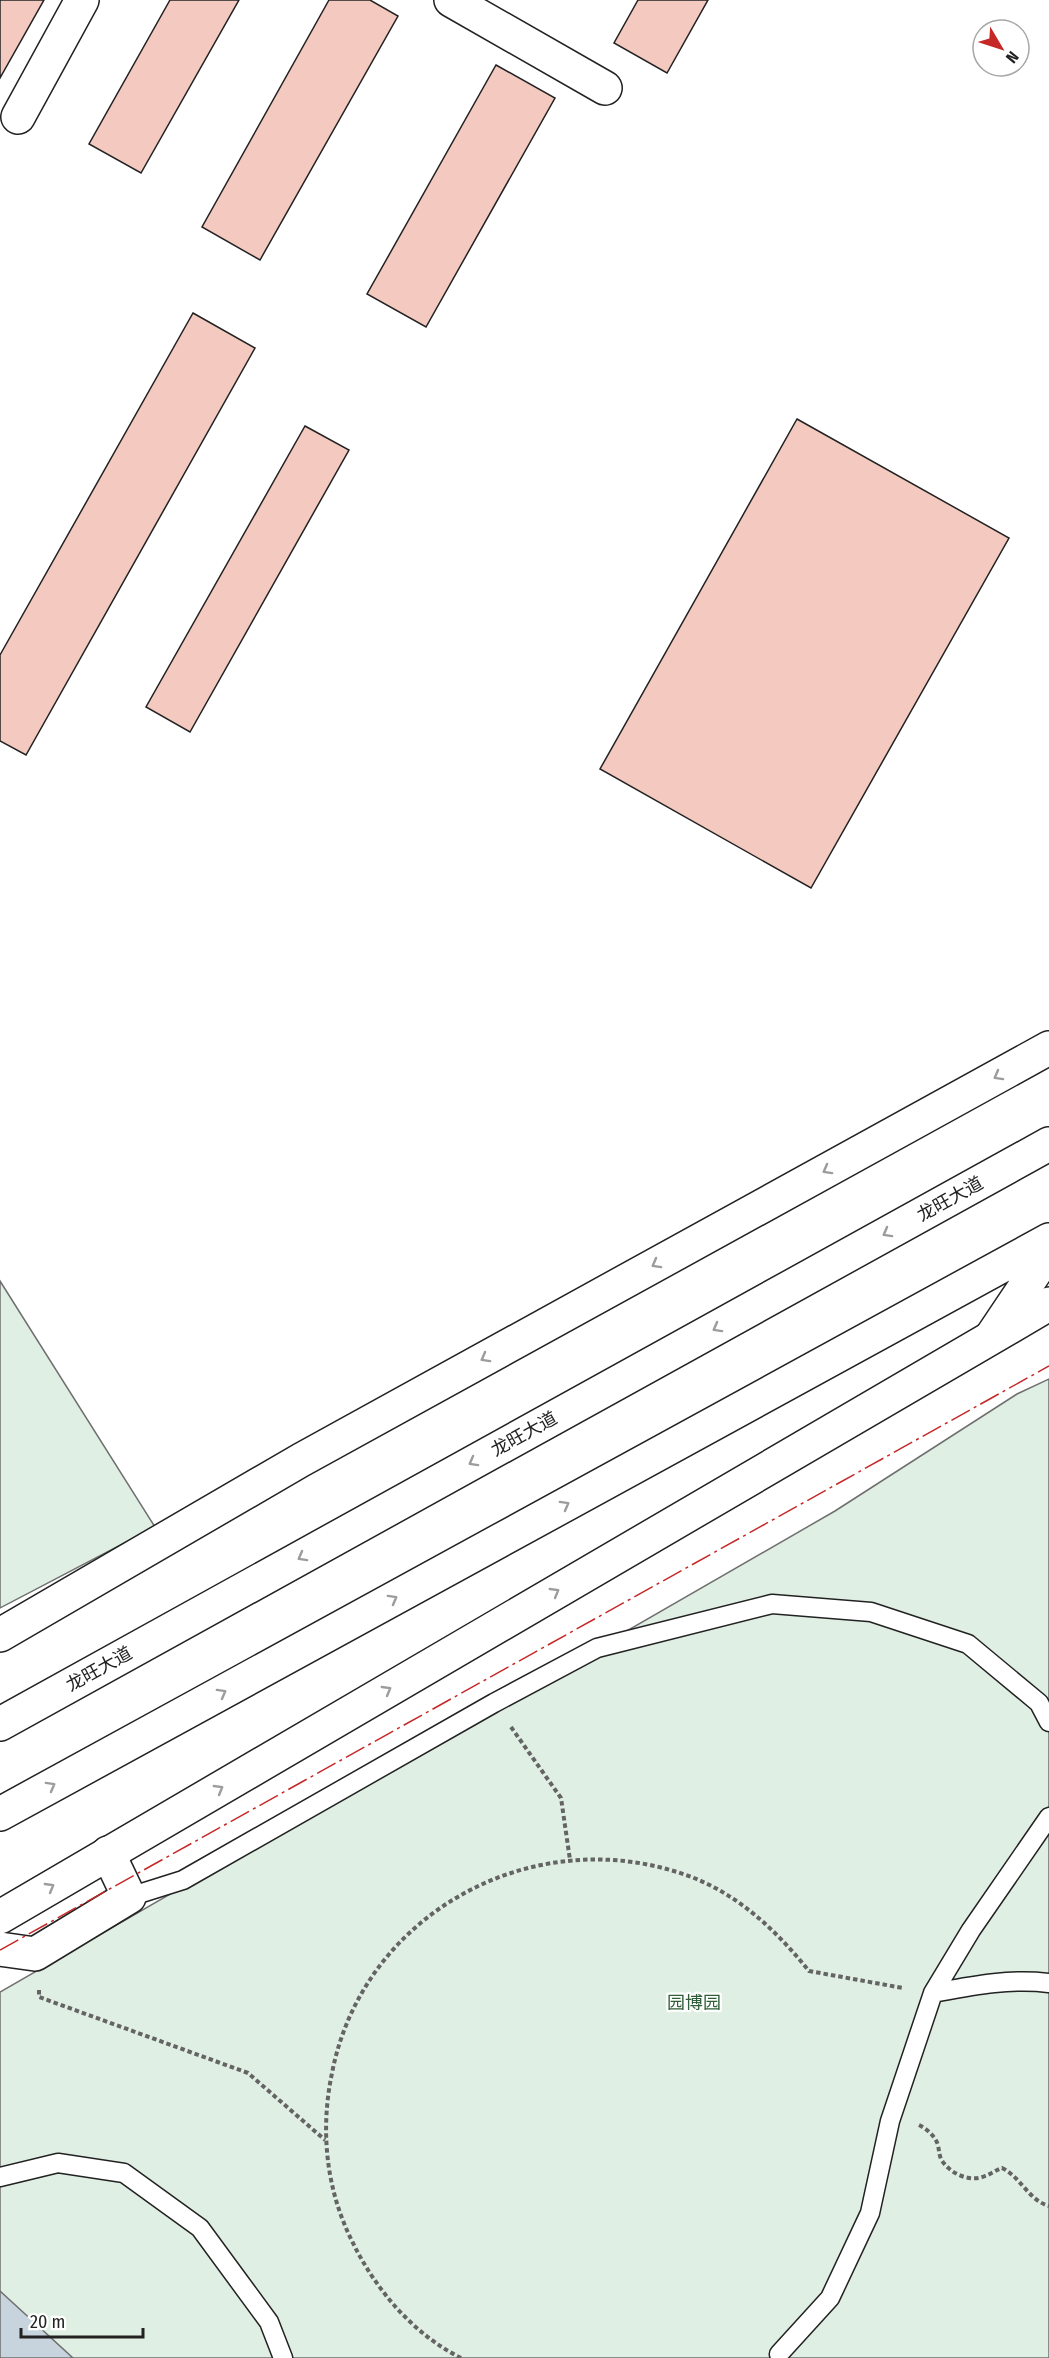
<svg xmlns="http://www.w3.org/2000/svg" width="1049" height="2358" viewBox="0 0 1049 2358" font-family="'Fira Sans Condensed','Noto Sans SC',sans-serif">
	<style>
		.green { fill: #e0efe3; stroke: #6f6f6f; stroke-width: 1.5 }
		.water { fill: #c7d3dd; stroke: #6f6f6f; stroke-width: 1.5 }
		.building { fill: #f3c9c0; stroke: #222; stroke-width: 1.5 }
		.lines { fill: none; stroke-linecap: round; stroke-linejoin: round }
		.service-casing { stroke: #222; stroke-width: 21 }
		.minor-casing { stroke: #222; stroke-width: 36 }
		.tertiary-casing { stroke: #222; stroke-width: 36 }
		.trunk-casing { stroke: #222; stroke-width: 36 }
		.path { stroke: #646464; stroke-width: 4; stroke-dasharray: 4.5 3; stroke-linecap: butt }
		.service { stroke: #fff; stroke-width: 18 }
		.minor { stroke: #fff; stroke-width: 33 }
		.tertiary { stroke: #fff; stroke-width: 33 }
		.trunk { stroke: #fff; stroke-width: 33 }
		.power { stroke: #c62828; stroke-width: 1.5; stroke-dasharray: 21 4.5 3 4.5; stroke-linecap: butt }
		.oneway { stroke: #9c9c9c }
		.labels { text-anchor: middle; dominant-baseline: central; stroke-width: 4.5; stroke-linejoin: round; paint-order: stroke }
		.street-label { font-size: 18px; fill: #222; stroke: #fff }
		.park-label { font-size: 18px; fill: #2f5e38; stroke: #fff }
	</style>
	<rect width="100%" height="100%" fill="#fff"/>
	<path class="green" d="M 0,1281 L 155,1527 L 0,1608 Z
		M 1049,1379 L 1049,2358 L 0,2358 L 0,1992 L 835,1511 L 1017,1394 Z"/>
	<path class="water" d="M 0,2291 L 73,2358 L 0,2358 Z"/>
	<path class="building" d="M 0,0 L 44,0 L 0,78 Z
		M 170,0 L 239,0 L 141,173 L 89,144 Z
		M 329,0 L 370,0 L 398,16 L 260,260 L 202,227 Z
		M 638,0 L 708,0 L 667,73 L 614,43 Z
		M 496,65 L 555,98 L 426,327 L 367,294 Z
		M 193,313 L 255,348 L 26,755 L 0,741 L 0,655 Z
		M 797,419 L 1009,538 L 811,888 L 600,769 Z
		M 305,426 L 349,450 L 190,732 L 146,707 Z"/>
	<g class="lines">
		<g class="service-casing">
			<path id="service" d="M 129,1897 L 183,1880 L 494,1703 L 597,1648 L 772,1604 L 871,1612 L 968,1644 L 1039,1703 L 1049,1722
				M 933,1993 C 971,1986 1010,1978 1049,1983
				M 0,2177 L 58,2163 L 124,2173 L 200,2228 L 269,2322 L 283,2358
				M 779,2354 L 830,2298 L 870,2213 L 890,2121 L 933,1993 L 971,1930 L 1049,1817"/>
		</g>
		<g class="minor-casing">
			<path id="minor" d="M 451,0 L 605,88
				M 18,117 L 82,0
				M 0,1949 L 35,1954 L 129,1897 L 108,1853"/>
		</g>
		<g class="tertiary-casing">
			<path id="tertiary" d="M 0,1635 L 301,1460 L 1049,1048
				M 0,1917 L 1049,1304"/>
		</g>
		<g class="trunk-casing">
			<path id="trunk" d="M 992,1336 L 1049,1251
				M 0,1724 L 1049,1144
				M 0,1814 L 1049,1240"/>
		</g>
		<path class="path" d="M 511,1727 L 561,1798 L 570,1860
			M 39,1990 L 39,1997 L 248,2073 L 325,2140
			M 919,2125 C 927,2129 935,2136 938,2145 C 939,2150 939,2154 941,2159 C 949,2173 969,2183 985,2176 C 991,2174 996,2170 1002,2168 C 1021,2177 1028,2200 1049,2206
			M 461,2358 C 413,2334 375,2289 352,2241 C 326,2189 320,2130 332,2073 C 363,1913 533,1821 686,1875 C 737,1893 776,1930 809,1971 L 903,1988"/>
		<use href="#service" class="service"/>
		<use href="#minor" class="minor"/>
		<use href="#tertiary" class="tertiary"/>
		<use href="#trunk" class="trunk"/>
		<path class="power" d="M 0,1950 L 1049,1366"/>
	</g>
	<defs><path id="oneway-chevron" d="M-2-3.5L2.5 0L-2 3.5" fill="none" stroke-width="1.6" stroke-linecap="round" stroke-linejoin="round" transform="scale(1.5)"/></defs>
	<g class="oneway">
		<use href="#oneway-chevron" transform="translate(998 1076) rotate(151)"/>
		<use href="#oneway-chevron" transform="translate(827 1170) rotate(151)"/>
		<use href="#oneway-chevron" transform="translate(887 1233) rotate(151)"/>
		<use href="#oneway-chevron" transform="translate(656 1264) rotate(151)"/>
		<use href="#oneway-chevron" transform="translate(717 1328) rotate(151)"/>
		<use href="#oneway-chevron" transform="translate(485 1358) rotate(151)"/>
		<use href="#oneway-chevron" transform="translate(473 1462) rotate(151)"/>
		<use href="#oneway-chevron" transform="translate(565 1505) rotate(-29)"/>
		<use href="#oneway-chevron" transform="translate(302 1557) rotate(151)"/>
		<use href="#oneway-chevron" transform="translate(555 1592) rotate(-30)"/>
		<use href="#oneway-chevron" transform="translate(393 1599) rotate(-29)"/>
		<use href="#oneway-chevron" transform="translate(387 1690) rotate(-30)"/>
		<use href="#oneway-chevron" transform="translate(222 1693) rotate(-29)"/>
		<use href="#oneway-chevron" transform="translate(51 1786) rotate(-29)"/>
		<use href="#oneway-chevron" transform="translate(219 1789) rotate(-30)"/>
		<use href="#oneway-chevron" transform="translate(50 1887) rotate(-30)"/>
	</g>
	<g class="labels">
		<g class="street-label">
			<text transform="translate(950 1199) rotate(-29)">龙旺大道</text>
			<text transform="translate(524 1434) rotate(-29)">龙旺大道</text>
			<text transform="translate(99 1669) rotate(-29)">龙旺大道</text>
		</g>
		<g class="park-label">
			<text x="694" y="2003">园博园</text>
		</g>
	</g>
	<g transform="translate(1001 48) rotate(129)"><circle r="28" fill="#ffffff" stroke="#a7a7a7" stroke-width="1.5"/>
	<path d="M0-4.5L10 22L0 15L-10 22Z" fill="#c62828"/>
	<text y="-9" font-size="16" font-weight="bold" text-anchor="middle" fill="#222222">N</text>
	</g>
	<path d="M21 2328v9h122v-9" fill="none" stroke="#222222" stroke-width="3"/>
	<text x="30" y="2328" font-size="18" fill="#222222" stroke="#ffffff" stroke-width="4.5" paint-order="stroke">20 m</text>
</svg>
